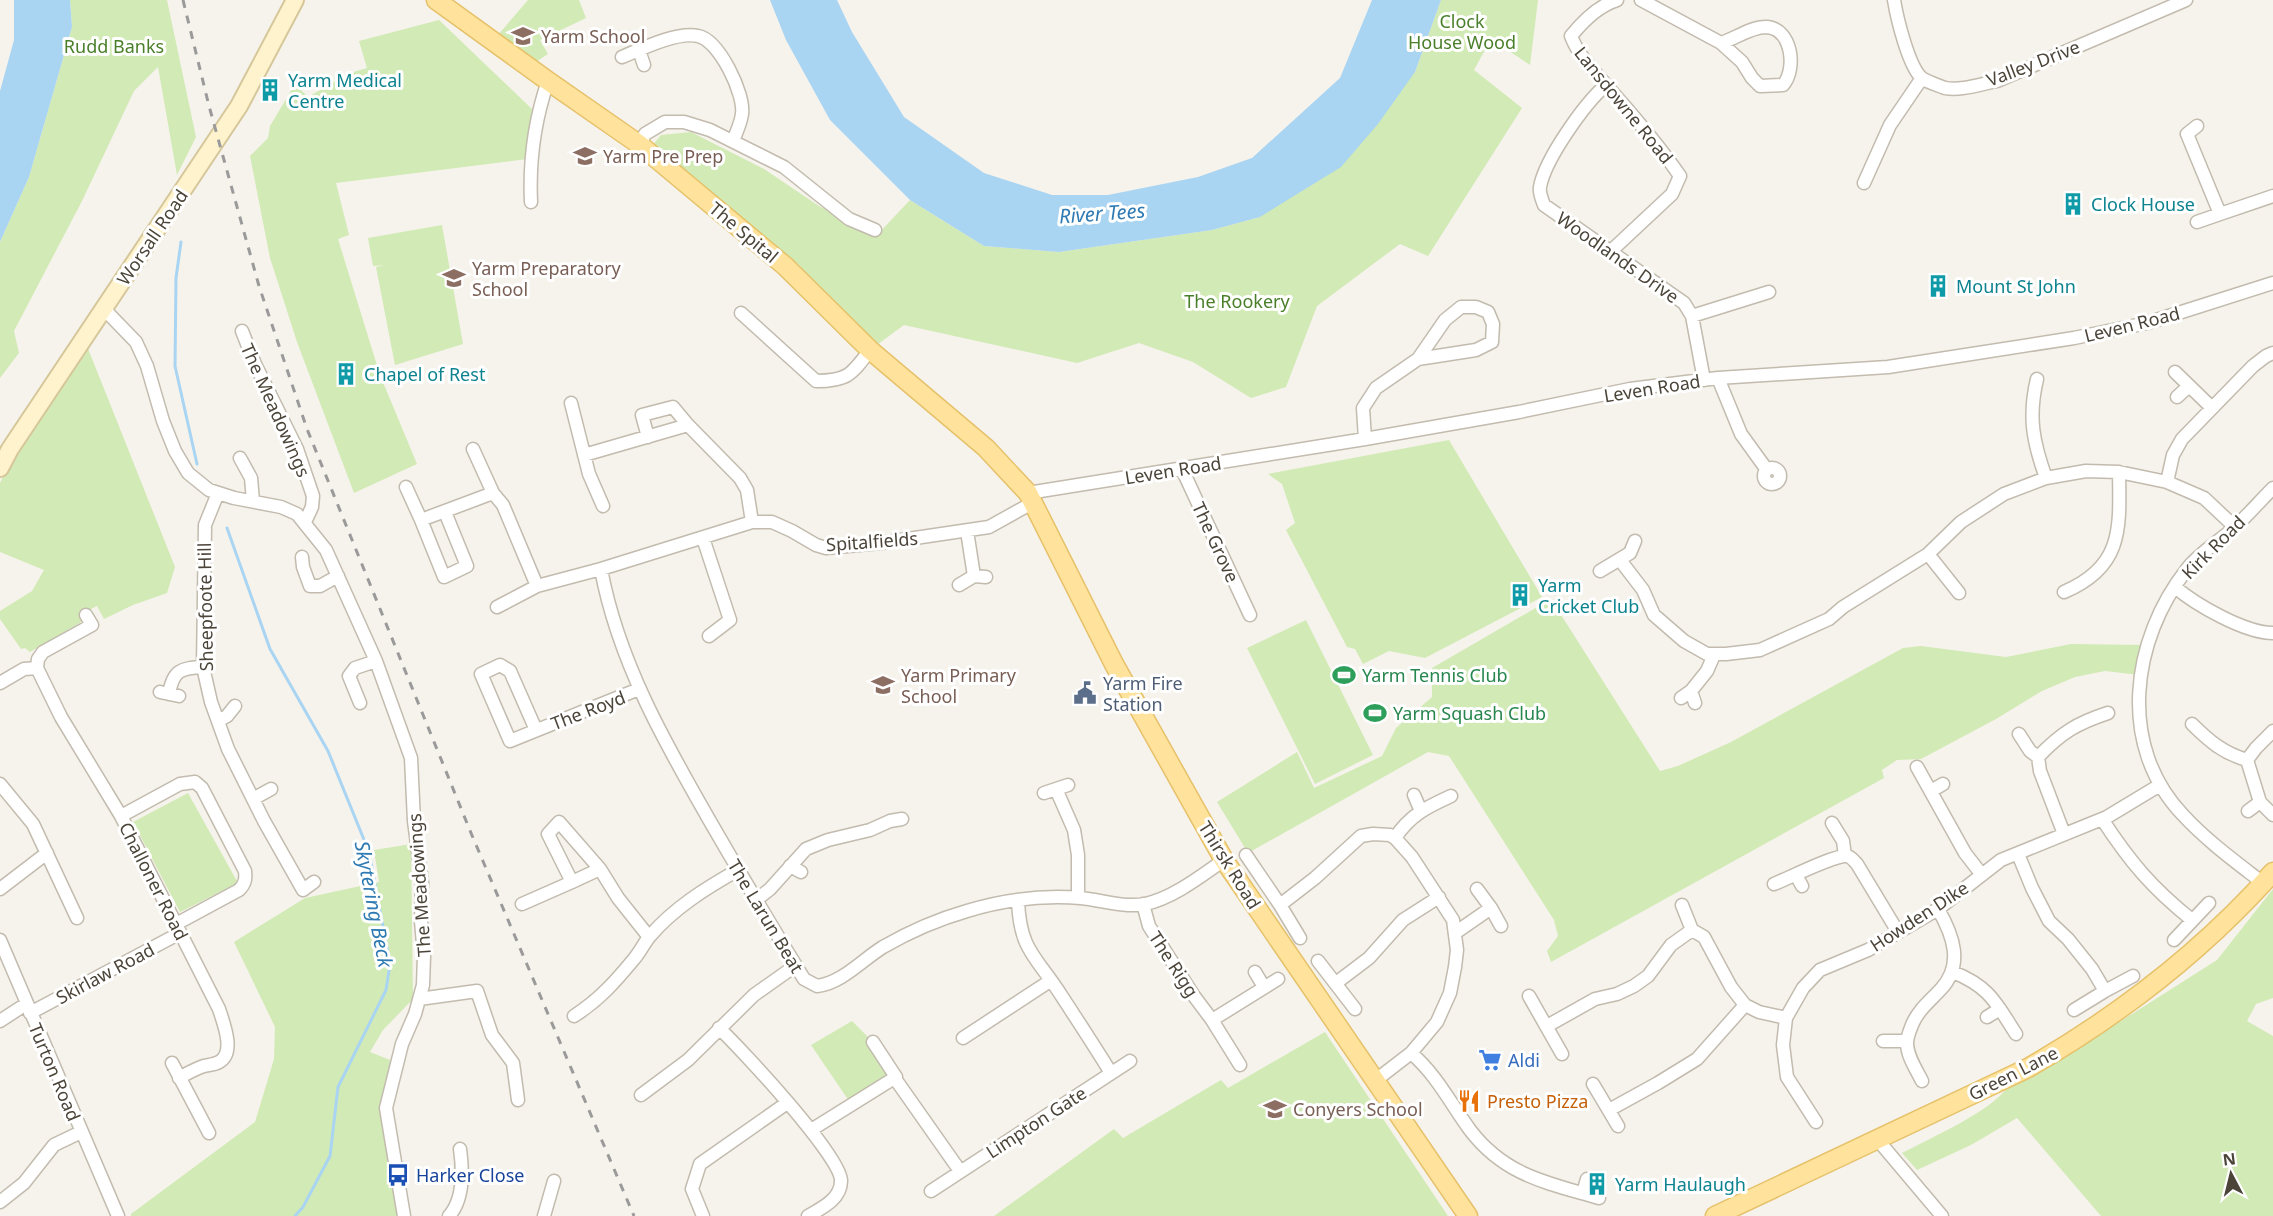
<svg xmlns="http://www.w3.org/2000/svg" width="2273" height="1216" viewBox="0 0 2273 1216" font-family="'Noto Sans',sans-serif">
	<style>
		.green { fill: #d2eab5 }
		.water { fill: #a9d4f2 }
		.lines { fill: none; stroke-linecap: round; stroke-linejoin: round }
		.stream { stroke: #a9d4f2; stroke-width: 3 }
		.street-casing { stroke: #c2bbae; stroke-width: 15 }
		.secondary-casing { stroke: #d6c79b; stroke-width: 20 }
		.primary-casing { stroke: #e6c16a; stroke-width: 21 }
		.street { stroke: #fff; stroke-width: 12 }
		.secondary { stroke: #fff3cd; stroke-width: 16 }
		.primary { stroke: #ffe39c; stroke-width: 18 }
		.rail { stroke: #9a9a9a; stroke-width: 3; stroke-dasharray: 8 8; stroke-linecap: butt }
		.labels { text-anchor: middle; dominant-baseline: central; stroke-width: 6; stroke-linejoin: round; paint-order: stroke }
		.park-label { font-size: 18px; fill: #4a7f2a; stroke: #fff }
		.education-label { font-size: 18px; fill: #785e54; stroke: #fff; text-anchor: start }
		.street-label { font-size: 18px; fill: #4b4439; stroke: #fff }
		.culture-label { font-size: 18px; fill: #0d838f; stroke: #fff; text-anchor: start }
		.leisure-label { font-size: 18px; fill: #27864d; stroke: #fff; text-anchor: start }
		.service-label { font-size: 18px; fill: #4e5e75; stroke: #fff; text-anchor: start }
		.shop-label { font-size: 18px; fill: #366cbe; stroke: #fff; text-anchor: start }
		.food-label { font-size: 18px; fill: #c56008; stroke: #fff; text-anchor: start }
		.transit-label { font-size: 18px; fill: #164399; stroke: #fff; text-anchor: start }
		.water-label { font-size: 20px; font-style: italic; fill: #2e7ab2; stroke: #fff }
	</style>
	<rect width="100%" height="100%" fill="#f6f3ec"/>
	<path class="green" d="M 70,0 L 167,0 L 196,137 L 177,175 L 158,67 L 134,91 L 82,201 L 14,331 L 19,353 L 0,378 L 0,242 L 29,177 L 72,27 Z
		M 528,0 L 579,0 L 586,18 L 540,40 L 548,54 L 533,64 L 498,35 Z
		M 1441,0 L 1538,0 L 1530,65 L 1491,39 L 1474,70 L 1522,108 L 1428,256 L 1400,244 L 1317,306 L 1286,387 L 1251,398 L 1193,362 L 1139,343 L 1077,363 L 904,325 L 870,350 L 799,265 L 651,147 L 661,135 L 691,132 L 764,169 L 819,206 L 876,236 L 910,200 L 984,246 L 1059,252 L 1212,230 L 1260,217 L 1415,72 Z
		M 439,20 L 533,110 L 527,159 L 336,183 L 349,235 L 338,239 L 380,375 L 417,464 L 354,493 L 297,342 L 270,258 L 250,156 L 268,138 L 270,126 L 295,84 L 308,97 L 350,73 L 367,68 L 359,41 Z
		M 442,225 L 463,344 L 395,365 L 376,267 L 384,265 L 373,266 L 368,238 Z
		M 87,346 L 175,567 L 167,593 L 133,605 L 104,619 L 97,606 L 81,614 L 83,621 L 30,652 L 25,648 L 21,649 L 0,619 L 0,611 L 32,591 L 44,570 L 0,552 L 0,483 L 14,454 Z
		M 1449,440 L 1542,597 L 1425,658 L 1389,651 L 1363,664 L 1355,649 L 1347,647 L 1286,530 L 1295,523 L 1282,484 L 1268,474 Z
		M 1551,599 L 1660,771 L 1678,766 L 1731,742 L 1903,648 L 1921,646 L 2006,657 L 2071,644 L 2146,645 L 2140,675 L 2105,671 L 2075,677 L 2042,691 L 1996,719 L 1921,759 L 1897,760 L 1882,770 L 1884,778 L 1551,962 L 1547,951 L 1558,936 L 1554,920 L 1449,756 L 1428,752 L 1248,853 L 1217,802 L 1297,752 L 1314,788 L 1382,756 L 1396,728 L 1432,697 L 1432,668 Z
		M 1306,620 L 1373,755 L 1315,784 L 1247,648 Z
		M 188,793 L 238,883 L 180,912 L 133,822 Z
		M 411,844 L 413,999 L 383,1030 L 370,1052 L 390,1060 L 387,1101 L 400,1216 L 131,1216 L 131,1214 L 255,1122 L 274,1059 L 275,1027 L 234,942 L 305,898 L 379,882 L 374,850 Z
		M 2273,889 L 2273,998 L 2256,1004 L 2247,1021 L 2273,1036 L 2273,1216 L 2101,1216 L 2017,1118 L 1971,1145 L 1917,1170 L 1902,1153 C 1929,1139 1991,1111 2007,1088 L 2121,1021 L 2217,960 Z
		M 852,1021 L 873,1042 L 896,1077 L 851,1104 L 811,1045 Z
		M 1325,1032 L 1448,1216 L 994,1216 L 1114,1129 L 1123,1138 L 1221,1080 L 1228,1088 Z"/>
	<path class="water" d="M 14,0 L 70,0 L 72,27 L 29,177 L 0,242 L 0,91 L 14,40 Z
		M 770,0 L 837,0 L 852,32 L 904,117 L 984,173 L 1052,195 L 1108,195 L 1198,177 L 1252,158 L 1340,78 L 1372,0 L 1441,0 L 1415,72 L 1378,124 L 1341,167 L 1260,217 L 1212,230 L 1059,252 L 984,246 L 910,200 L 830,120 L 786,40 Z"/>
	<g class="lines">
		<path class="stream" d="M 181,242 L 176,278 L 175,366 L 197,464
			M 227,528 L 270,649 L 328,751 L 369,852 L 390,964 L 386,990 L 338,1087 L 330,1156 L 303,1207 L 295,1216"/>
		<g class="street-casing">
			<path id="street" d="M 1641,0 L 1721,43 L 1742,62 L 1752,78 L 1760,86 L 1783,85 C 1797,69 1792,28 1766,27 C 1751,27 1736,38 1721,43
				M 1894,0 C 1897,18 1909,69 1923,79 C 1928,82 1940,86 1945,88 C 1961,91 1981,84 1997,81 L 2186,0
				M 639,50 L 644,65
				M 622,57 C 641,49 678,31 698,36 C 719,40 745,94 742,114 C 741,123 736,133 733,141
				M 1606,85 C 1585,103 1545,159 1540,187 C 1539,192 1542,200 1544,205 L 1684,303 L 1692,316 L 1704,380
				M 2197,126 L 2187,134 L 2220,214 L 2273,196
				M 640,145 L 645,134 L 665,122 L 684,122 L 710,130 L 784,167 L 849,219 L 875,230
				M 1864,183 L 1890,125 L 1922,78
				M 531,202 C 529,159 534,122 548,81
				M 2197,222 L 2220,214
				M 1610,252 L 1672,194 L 1680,176 C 1658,144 1632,114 1606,85 C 1593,70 1578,55 1571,36 C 1583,21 1598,6 1617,0
				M 104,309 L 136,342 L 147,366 L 163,421 L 175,451 L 188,473 L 209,490 L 234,498 L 281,507 L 297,514 L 326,550 L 376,661 L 411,758 L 414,821 L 422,882 L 421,921 L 424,956 L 423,985 L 415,1014 L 402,1044 L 386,1108 L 404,1216
				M 741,313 L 816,381 C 848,381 852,374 870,350
				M 1692,316 L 1769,292
				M 242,331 L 255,364 L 297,449 L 313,496 L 312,507 L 305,522
				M 2175,372 L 2211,407
				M 1718,378 L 1741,434 L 1767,470
				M 2037,379 C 2028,417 2033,442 2046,478
				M 2177,397 L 2189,386
				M 571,403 L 589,474 L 603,506
				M 648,437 L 642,415 L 673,407 L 688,425 L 740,478 L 747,490 L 752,522
				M 1365,439 L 1363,408 L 1376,388 L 1418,359 L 1445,320 L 1461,307 L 1476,307 L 1488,312 L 1493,324 L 1492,342 L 1476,350 L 1418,359
				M 473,449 L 493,493
				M 584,455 L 688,425
				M 240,458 L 251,478 L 253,501
				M1764 476a8 8 0 1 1 16 0a8 8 0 1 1-16 0Z
				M 1182,469 L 1250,615
				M 2167,482 L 2173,455 L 2182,439 L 2253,366 L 2266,356 L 2273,353
				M 406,487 L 421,520
				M 218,493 L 205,525 L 203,667 L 211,702 L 228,749 L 264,821 L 303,890 L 314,882
				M 1028,493 L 1365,439 L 1519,412 L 1630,389 L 1718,378 L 1888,367 L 2074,338 L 2147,323 L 2273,283
				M 445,512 L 467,566 L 444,577 L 421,520 L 493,493 L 503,505 L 537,586
				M 967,531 L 974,576
				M 703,538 L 730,620 L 709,636
				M 1928,554 L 1959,593
				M 302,557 L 303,567 L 310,586 L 320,586 L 338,576
				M 1620,560 L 1643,590 L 1654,615 L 1684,641 L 1707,654 L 1726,654 L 1760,650 L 1829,619 L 1843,607 L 1928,554 L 1961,522 L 2004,494 L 2046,478 L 2086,471 L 2119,472 L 2167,482 L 2204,498 L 2235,527
				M 601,569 C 618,661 665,743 711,823 C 741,875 772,927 804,979 L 817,986 C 842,983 862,960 883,947 C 909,932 939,919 967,911 C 1003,900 1044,895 1081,898 C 1101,900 1124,908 1145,904 C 1173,898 1201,876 1224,860
				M 1600,571 L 1630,553 L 1635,541
				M 959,585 L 974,576 L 986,577
				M 2175,587 C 2196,605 2245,633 2273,633
				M 2064,592 C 2123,567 2120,529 2119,472
				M 497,607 L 537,586 L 601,569 L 752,522 L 772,522 L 792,531 L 816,545 L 826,548 L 881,543 L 989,527 L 1034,502
				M 37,668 L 61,717 L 121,816 L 219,1009 C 223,1022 236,1053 219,1062 C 214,1065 206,1065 201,1067 C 193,1070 186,1074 179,1078
				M 0,683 L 24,669 L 37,668 L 38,659 L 43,652 L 92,625 L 86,615
				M 1691,691 L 1707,671 L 1714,655
				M 160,692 L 179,696
				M 169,694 C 173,670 181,668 203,667
				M 1681,698 L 1691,691 L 1695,703
				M 360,703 L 349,676 L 355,668 L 376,661
				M 218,721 L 227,716 L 235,706
				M 2192,724 C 2209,741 2223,753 2247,760
				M 536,730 L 510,671 L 500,665 L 481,674 L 510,741 L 639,689
				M 2273,731 L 2256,748 L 2247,760 L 2260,802 L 2273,815
				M 2019,734 L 2030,751 L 2038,757
				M 1917,767 L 1965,853 L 1982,875
				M 0,784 L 33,824 L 77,918
				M 1056,789 L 1074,830 L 1078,855 L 1078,898
				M 1931,791 L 1943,784
				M 1044,793 L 1068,785
				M 1414,795 L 1420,809
				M 253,799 L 271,789
				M 2248,811 L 2260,802
				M 121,816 L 180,784 L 195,782 L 202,788 L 245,871 C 246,879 245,884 239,890 L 176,924
				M 2102,819 C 2130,862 2152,888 2192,920
				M 1832,823 L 1843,841 L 1845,856
				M 2064,834 L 2040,771 L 2038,757 C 2061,733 2077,723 2108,713
				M 1395,838 C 1410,815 1427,807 1451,796
				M 2018,854 L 2032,888 L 2049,921 L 2068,939 L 2092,969 L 2105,991 L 2074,1010
				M 1246,855 L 1280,905 L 1300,938
				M 790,866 L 801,872
				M 600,869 L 572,882 L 548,834 L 559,822 L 600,869 L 618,898 L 649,937
				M 1796,875 L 1802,886
				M 2263,883 C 2236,862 2207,841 2183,815 C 2117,746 2131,640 2187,569 C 2199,553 2220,541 2235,527 C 2248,515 2260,501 2273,488
				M 1774,884 C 1789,878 1832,856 1846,856 C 1851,856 1854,861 1857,864 L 1898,932
				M 0,889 L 47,853
				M 1477,889 L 1491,908 L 1501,926
				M 755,901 L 770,889 L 806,849 L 828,840 L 870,830 L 890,821 L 902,819
				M 1018,901 C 1020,951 1036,956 1061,995 C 1078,1021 1095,1047 1111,1073
				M 522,904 L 572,882
				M 1143,904 L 1149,926 L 1194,996 L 1212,1020 L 1240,1065
				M 1280,905 L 1315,878 L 1361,836 L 1373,834 L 1390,835 L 1395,838 L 1412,857 L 1453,920 L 1457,950 L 1455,967 L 1450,993 L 1437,1022 L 1411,1053 L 1376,1080
				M 1682,905 L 1692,930
				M 1455,933 L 1491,908
				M 0,940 L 118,1216
				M 2174,940 L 2209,903
				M 1318,961 L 1355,1009
				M 1255,972 L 1264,987
				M 1953,972 C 1990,987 1996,1003 2016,1034
				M 1336,983 L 1369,958 L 1403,920 L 1439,897
				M 2105,991 L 2133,976
				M 1529,996 L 1562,1054
				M 419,999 L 477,991 L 492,1035 L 513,1063 L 518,1100
				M 30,1013 L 180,933
				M 574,1016 C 599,1000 615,982 634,959 C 640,952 644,943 650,936 C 674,908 706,888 738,870
				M 1987,1017 L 2000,1009
				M 1212,1020 L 1278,979
				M 0,1021 L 26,1004
				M 1547,1026 L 1595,999 L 1617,994 L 1634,986 L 1648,976 L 1671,945 L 1692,930 L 1704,937 L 1731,987 L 1745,1005 L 1759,1012 L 1786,1018
				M 719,1028 C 741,1049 842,1157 841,1181 C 841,1199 822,1208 808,1216
				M 963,1038 L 1050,981
				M 1883,1041 L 1906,1041
				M 873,1042 L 896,1077 L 896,1080 L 960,1171
				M 1411,1053 C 1436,1074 1451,1104 1470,1130 C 1505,1176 1548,1183 1599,1198
				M 172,1063 L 209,1133
				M 1922,1081 C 1916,1069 1907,1056 1907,1043 C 1907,1037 1910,1030 1912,1025 C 1918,1010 1930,1001 1941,989 C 1964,964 1953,935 1938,909
				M 1593,1084 L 1618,1126
				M 641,1095 L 688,1060 L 754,995 L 795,966
				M 1609,1110 L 1658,1083 L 1697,1059 L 1745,1005
				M 1816,1122 L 1787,1077 L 1783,1045 L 1786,1018 L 1803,988 L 1820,970 L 1868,950 L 1938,909 L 2001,860 L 2107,817 L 2160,785
				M 811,1130 L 896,1077
				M 1877,1139 L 1942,1216
				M 931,1191 L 1130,1061
				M 1583,1193 L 1587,1179
				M 0,1202 L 24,1183 L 54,1145 L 81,1132
				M 449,1216 C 464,1199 463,1170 460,1149
				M 544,1216 L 554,1181
				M 703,1216 L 692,1189 L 700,1164 L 787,1103"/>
		</g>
		<g class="secondary-casing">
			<path id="secondary" d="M 0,468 L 10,449 L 239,106 L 295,0"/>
		</g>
		<g class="primary-casing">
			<path id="primary" d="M 436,0 L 548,81 L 640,145 L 785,266 L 870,350 L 986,448 L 1028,493 L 1114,664 L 1224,860 L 1468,1216
				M 1715,1216 L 2028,1068 C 2120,1015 2202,952 2273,872"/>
		</g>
		<use href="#street" class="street"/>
		<use href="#secondary" class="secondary"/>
		<use href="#primary" class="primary"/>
		<path class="rail" d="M 183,0 L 209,106 L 259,286 L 307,429 L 471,833 L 634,1216"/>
	</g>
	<defs>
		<g id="school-bare" transform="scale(1.8)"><path d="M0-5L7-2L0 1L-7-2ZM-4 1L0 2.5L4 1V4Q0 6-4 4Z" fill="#8d6e63" stroke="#fff" stroke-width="2.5" paint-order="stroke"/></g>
		<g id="building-bare" transform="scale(1.8)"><path d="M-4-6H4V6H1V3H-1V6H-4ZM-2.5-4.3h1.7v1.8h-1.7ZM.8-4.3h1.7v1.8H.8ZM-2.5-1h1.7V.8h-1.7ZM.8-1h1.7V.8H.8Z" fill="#0f9aa8" stroke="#fff" stroke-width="2.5" paint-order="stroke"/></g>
		<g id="stadium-bare" transform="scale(1.8)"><path d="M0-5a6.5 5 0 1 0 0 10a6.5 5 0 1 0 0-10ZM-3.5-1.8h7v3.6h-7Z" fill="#2e9e5b" stroke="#fff" stroke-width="2.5" paint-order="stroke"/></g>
		<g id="civic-bare" transform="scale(1.8)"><path d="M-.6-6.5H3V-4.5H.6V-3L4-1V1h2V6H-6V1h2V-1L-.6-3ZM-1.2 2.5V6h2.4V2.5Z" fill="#5c6f8a" stroke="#fff" stroke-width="2.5" paint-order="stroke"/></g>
		<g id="supermarket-bare" transform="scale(1.8)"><path d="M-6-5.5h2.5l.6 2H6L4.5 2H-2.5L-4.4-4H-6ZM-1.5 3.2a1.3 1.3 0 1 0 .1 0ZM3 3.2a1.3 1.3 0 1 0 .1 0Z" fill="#3f7fe0" stroke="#fff" stroke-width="2.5" paint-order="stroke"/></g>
		<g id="restaurant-bare" transform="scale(1.8)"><path d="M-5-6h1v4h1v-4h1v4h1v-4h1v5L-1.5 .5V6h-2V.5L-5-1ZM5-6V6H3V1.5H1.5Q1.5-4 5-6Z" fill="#e8710a" stroke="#fff" stroke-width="2.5" paint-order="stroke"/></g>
		<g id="bus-bare" transform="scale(1.8)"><path d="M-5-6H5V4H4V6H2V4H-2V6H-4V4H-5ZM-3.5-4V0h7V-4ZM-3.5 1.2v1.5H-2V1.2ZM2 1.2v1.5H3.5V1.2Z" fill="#1a4fb4" stroke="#fff" stroke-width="2.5" paint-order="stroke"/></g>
	</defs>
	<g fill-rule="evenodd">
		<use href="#school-bare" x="523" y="36"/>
		<use href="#building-bare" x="270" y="90"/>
		<use href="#school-bare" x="585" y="156"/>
		<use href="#building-bare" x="2073" y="204"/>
		<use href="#school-bare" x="454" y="278"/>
		<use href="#building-bare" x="1938" y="286"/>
		<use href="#building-bare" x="346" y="374"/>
		<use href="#building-bare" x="1520" y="595"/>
		<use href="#stadium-bare" x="1344" y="675"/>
		<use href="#school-bare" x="883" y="685"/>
		<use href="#civic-bare" x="1085" y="693"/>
		<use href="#stadium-bare" x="1375" y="713"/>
		<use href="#supermarket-bare" x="1490" y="1060"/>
		<use href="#restaurant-bare" x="1469" y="1101"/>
		<use href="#school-bare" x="1275" y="1109"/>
		<use href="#bus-bare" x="398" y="1175"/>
		<use href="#building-bare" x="1597" y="1184"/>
	</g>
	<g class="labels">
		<g class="park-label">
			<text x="1462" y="21">Clock<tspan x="1462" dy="21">House Wood</tspan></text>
			<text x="114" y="46">Rudd Banks</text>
			<text x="1237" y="301">The Rookery</text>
		</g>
		<g class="education-label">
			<text x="541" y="36">Yarm School</text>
			<text x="603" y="156">Yarm Pre Prep</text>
			<text x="472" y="268">Yarm Preparatory<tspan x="472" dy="21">School</tspan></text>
			<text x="901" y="675">Yarm Primary<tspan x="901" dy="21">School</tspan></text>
			<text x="1293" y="1109">Conyers School</text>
		</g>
		<g class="street-label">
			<text transform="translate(2033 63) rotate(-21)">Valley Drive</text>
			<text transform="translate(1624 105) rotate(51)">Lansdowne Road</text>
			<text transform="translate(744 232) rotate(40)">The Spital</text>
			<text transform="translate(152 237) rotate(-56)">Worsall Road</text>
			<text transform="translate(1618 257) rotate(35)">Woodlands Drive</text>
			<text transform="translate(2132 324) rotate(-14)">Leven Road</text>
			<text transform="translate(1652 388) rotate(-9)">Leven Road</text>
			<text transform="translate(276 410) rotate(66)">The Meadowings</text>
			<text transform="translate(1173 470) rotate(-9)">Leven Road</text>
			<text transform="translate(872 541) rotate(-4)">Spitalfields</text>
			<text transform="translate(1216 542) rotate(65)">The Grove</text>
			<text transform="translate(2213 547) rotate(-45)">Kirk Road</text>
			<text transform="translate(205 607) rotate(-91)">Sheepfoote Hill</text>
			<text transform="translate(588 710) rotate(-21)">The Royd</text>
			<text transform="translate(1230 865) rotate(58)">Thirsk Road</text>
			<text transform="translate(154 881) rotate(63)">Challoner Road</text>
			<text transform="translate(419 885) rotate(-94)">The Meadowings</text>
			<text transform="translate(766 916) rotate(59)">The Larun Beat</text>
			<text transform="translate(1919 916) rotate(-33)">Howden Dike</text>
			<text transform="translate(1174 964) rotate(57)">The Rigg</text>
			<text transform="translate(105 973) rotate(-28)">Skirlaw Road</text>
			<text transform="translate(55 1072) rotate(67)">Turton Road</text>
			<text transform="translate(2013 1073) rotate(-27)">Green Lane</text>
			<text transform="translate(1036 1122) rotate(-33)">Limpton Gate</text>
		</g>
		<g class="culture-label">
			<text x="288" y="80">Yarm Medical<tspan x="288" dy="21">Centre</tspan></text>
			<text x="2091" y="204">Clock House</text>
			<text x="1956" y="286">Mount St John</text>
			<text x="364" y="374">Chapel of Rest</text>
			<text x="1538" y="585">Yarm<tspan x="1538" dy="21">Cricket Club</tspan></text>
			<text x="1615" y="1184">Yarm Haulaugh</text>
		</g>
		<g class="leisure-label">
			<text x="1362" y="675">Yarm Tennis Club</text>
			<text x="1393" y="713">Yarm Squash Club</text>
		</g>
		<g class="service-label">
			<text x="1103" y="683">Yarm Fire<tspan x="1103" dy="21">Station</tspan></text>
		</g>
		<g class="shop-label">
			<text x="1508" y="1060">Aldi</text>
		</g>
		<g class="food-label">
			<text x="1487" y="1101">Presto Pizza</text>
		</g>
		<g class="transit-label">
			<text x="416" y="1175">Harker Close</text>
		</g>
		<g class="water-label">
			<text transform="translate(1102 213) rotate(-4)">River Tees</text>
			<text transform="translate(374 904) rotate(79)">Skytering Beck</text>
		</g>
	</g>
	<g transform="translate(2231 1174) rotate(353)" stroke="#ffffff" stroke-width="4.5" paint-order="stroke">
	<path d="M0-4.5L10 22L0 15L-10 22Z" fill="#4b4439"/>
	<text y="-9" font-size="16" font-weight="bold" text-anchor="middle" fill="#4b4439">N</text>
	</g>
</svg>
